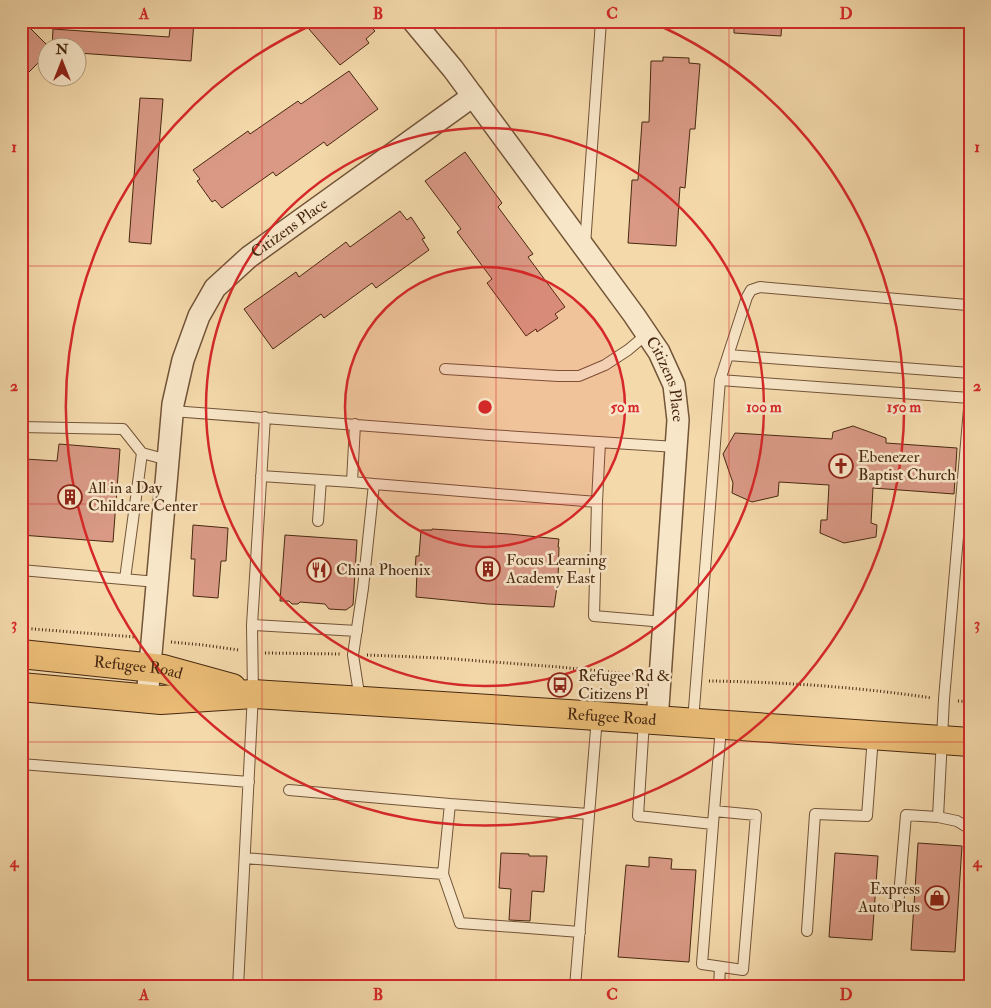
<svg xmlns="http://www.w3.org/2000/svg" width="991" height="1008" viewBox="0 0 991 1008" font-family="'IM FELL Double Pica',serif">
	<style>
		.building { fill: #d99985; stroke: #472810 }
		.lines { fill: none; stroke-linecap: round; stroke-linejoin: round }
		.service-casing { stroke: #725437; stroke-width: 12 }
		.minor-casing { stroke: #725437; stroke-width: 24 }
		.primary-casing { stroke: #472810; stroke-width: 30 }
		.path { stroke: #472810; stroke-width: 3; stroke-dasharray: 1 2.5; stroke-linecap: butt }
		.service { stroke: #f8e6c8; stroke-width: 10 }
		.minor { stroke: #f8e6c8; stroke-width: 21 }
		.primary { stroke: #eabc76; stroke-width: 28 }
		.grid { fill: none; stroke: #d62828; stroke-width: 1; stroke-opacity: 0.55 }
		.ring { fill: none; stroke: #d62828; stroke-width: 2.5 }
		.labels { text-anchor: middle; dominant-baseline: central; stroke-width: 5; stroke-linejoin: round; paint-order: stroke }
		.street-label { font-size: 16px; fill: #472810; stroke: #f8e6c8 }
		.poi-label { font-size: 16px; fill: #472810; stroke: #f8e6c8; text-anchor: start }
		.centre { fill: #d62828; stroke: #f8e6c8; stroke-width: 2.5 }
		.ring-label { font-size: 15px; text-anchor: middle; font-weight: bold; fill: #d62828; stroke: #f8e6c8; stroke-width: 5; stroke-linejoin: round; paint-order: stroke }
		.neatline { fill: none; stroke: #d62828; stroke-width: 2 }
		.grid-label { font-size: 16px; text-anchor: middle; font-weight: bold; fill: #d62828 }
	</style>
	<rect width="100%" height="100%" fill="#f4d9ab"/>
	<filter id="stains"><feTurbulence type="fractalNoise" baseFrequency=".004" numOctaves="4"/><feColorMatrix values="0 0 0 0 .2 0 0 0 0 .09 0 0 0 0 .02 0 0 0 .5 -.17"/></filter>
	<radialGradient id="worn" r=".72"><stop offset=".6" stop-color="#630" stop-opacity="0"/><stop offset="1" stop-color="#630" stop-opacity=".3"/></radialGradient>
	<path class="building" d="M 21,21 L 23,21 L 50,48 L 48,48 L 48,53 L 21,80 Z
		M 171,21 L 194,21 L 191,61 L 78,53 L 78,48 L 52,48 L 53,29 L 169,37 Z
		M 302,21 L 366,21 L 375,31 L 366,39 L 369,43 L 340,65 Z
		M 734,21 L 782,21 L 781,36 L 734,33 Z
		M 663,57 L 689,58 L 689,63 L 700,64 L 695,129 L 690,129 L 685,188 L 680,187 L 676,246 L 628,243 L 632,180 L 638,180 L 642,122 L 649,122 L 651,61 L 663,61 Z
		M 349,71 L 378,109 L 327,146 L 324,142 L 276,176 L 273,172 L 222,208 L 215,200 L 212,202 L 197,181 L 200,179 L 193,170 L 248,131 L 250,134 L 298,101 L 301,104 Z
		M 140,98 L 163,99 L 151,244 L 129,242 Z
		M 465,152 L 502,203 L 498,207 L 533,254 L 528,257 L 565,307 L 555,314 L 558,318 L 537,332 L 536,329 L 526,336 L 487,283 L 492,279 L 457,232 L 461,229 L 425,181 Z
		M 400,211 L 407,220 L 411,217 L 425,238 L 422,239 L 429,250 L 376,288 L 372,283 L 324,318 L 321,314 L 273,349 L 244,309 L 296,272 L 299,277 L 346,242 L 350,247 Z
		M 853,426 L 886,438 L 886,443 L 957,448 L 954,494 L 873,488 L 871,523 L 877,525 L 876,537 L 844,543 L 820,533 L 821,520 L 827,520 L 829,485 L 779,482 L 778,496 L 752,502 L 732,493 L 733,483 L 723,454 L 735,433 L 832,439 L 833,432 Z
		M 59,444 L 120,449 L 113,542 L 21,535 L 25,459 L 57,461 Z
		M 193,525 L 228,528 L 226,561 L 221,561 L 218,598 L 193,596 L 195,559 L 191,559 Z
		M 432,529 L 509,534 L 559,539 L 558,547 L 559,547 L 558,580 L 554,607 L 488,604 L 416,597 L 417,570 L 415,570 L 416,556 L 419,556 L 421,530 L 432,530 Z
		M 285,535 L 357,540 L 353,605 L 346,610 L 329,609 L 325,604 L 300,602 L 298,604 L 292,604 L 289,601 L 280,601 Z
		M 918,843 L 962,846 L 955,952 L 911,950 Z
		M 501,853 L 529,854 L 529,856 L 547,856 L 544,892 L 532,891 L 530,921 L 509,920 L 511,889 L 499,888 Z
		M 835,853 L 878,856 L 872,940 L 829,937 Z
		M 649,857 L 672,859 L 671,869 L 696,870 L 689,962 L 618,957 L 626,865 L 649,867 Z"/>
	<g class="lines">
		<g class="service-casing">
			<path id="service" d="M 585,245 L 601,21
				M 728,355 L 970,373
				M 445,369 L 558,376 L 579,376 L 605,365 L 628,350 L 647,334
				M 720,380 L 747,297 L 751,290 L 760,287 L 967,305 L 970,307
				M 172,411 L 489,435 L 676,447
				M 21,427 L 123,429 L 142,453 L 168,460
				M 261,476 L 352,482 L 355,424
				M 352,482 L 374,484
				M 597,502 L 600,442
				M 318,521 L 321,480
				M 21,570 L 157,582
				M 125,579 L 142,453
				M 252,625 L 357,631
				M 360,700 L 353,655 L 363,588 L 374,484 L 597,502 L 594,616 L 664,622
				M 644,721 L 638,816 L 713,824 L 721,727
				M 693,721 L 720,380 L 970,398
				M 21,764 L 249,782
				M 289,790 L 450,804
				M 938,817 L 957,821 L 970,829
				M 713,824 L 702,964 L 743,970 L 756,815 L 714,811
				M 245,858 L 443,874 L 450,804 L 589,814
				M 443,874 L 460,923 L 580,932
				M 898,907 L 906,815 L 938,817 L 944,699 L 970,397
				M 807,931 L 815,814 L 867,816 L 873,736
				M 238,987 L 253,694 L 252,625 L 265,417
				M 575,987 L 597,717
				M 719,987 L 720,967"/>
		</g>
		<g class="minor-casing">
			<g id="minor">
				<path id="s1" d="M 413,21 L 453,69 L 634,315 L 659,352 L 674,385 L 678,420 L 657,721"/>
				<path id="s2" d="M 147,699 L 173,404 L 183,360 L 199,316 L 215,288 L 249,257 L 473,96"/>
			</g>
		</g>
		<g class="primary-casing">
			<g id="primary">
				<path id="s3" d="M 21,654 L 163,669 L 232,688"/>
				<path id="s4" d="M 21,687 L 161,700 L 253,694 L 568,714 L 970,742"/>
			</g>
		</g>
		<path class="path" d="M 21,628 L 135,637
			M 171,642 L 203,645 L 239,650
			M 265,653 L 341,654
			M 367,655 L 441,658 L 559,667 L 640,675
			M 709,681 C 783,682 858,687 932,698
			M 958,701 L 970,702"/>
		<use href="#service" class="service"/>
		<use href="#minor" class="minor"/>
		<use href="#primary" class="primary"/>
	</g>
	<path class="grid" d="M 262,21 L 262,987M 496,21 L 496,987M 729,21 L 729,987M 21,266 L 970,266M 21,504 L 970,504M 21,742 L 970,742"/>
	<circle cx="485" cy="407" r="140" fill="#d62828" fill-opacity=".12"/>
	<g class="ring">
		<circle cx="485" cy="407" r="140"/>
		<circle cx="485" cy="407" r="279"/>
		<path d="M649 21A419 419 0 1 1 321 21"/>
	</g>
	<defs>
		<g id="church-ring" transform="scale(1.25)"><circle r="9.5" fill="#f8e6c8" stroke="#8f2418" stroke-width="1.5"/><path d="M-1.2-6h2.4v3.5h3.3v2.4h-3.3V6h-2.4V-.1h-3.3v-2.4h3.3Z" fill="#8f2418"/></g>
		<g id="building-ring" transform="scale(1.25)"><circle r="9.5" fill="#f8e6c8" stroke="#8f2418" stroke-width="1.5"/><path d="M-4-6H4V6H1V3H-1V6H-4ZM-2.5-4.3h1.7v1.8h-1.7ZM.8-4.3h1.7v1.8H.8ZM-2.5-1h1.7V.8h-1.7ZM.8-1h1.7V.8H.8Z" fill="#8f2418"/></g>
		<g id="restaurant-ring" transform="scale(1.25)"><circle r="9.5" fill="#f8e6c8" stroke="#8f2418" stroke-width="1.5"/><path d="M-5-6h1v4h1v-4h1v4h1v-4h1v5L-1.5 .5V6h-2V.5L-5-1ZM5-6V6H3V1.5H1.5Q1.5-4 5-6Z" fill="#8f2418"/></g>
		<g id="bus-ring" transform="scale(1.25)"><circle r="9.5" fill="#f8e6c8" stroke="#8f2418" stroke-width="1.5"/><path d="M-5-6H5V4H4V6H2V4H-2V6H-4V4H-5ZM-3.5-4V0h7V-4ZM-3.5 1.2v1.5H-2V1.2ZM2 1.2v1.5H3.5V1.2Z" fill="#8f2418"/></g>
		<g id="shop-ring" transform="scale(1.25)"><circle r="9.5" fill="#f8e6c8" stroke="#8f2418" stroke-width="1.5"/><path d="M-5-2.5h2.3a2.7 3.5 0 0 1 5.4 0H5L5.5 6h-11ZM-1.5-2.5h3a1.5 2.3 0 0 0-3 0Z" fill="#8f2418"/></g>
	</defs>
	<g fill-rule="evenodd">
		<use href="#church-ring" x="841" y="466"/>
		<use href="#building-ring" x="70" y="497"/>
		<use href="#building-ring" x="488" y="569"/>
		<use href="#restaurant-ring" x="319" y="570"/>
		<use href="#bus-ring" x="560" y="685"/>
		<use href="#shop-ring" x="937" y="898"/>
	</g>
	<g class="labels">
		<g class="street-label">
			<text stroke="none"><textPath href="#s2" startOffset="516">Citizens Place</textPath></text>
			<text stroke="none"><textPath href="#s1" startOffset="441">Citizens Place</textPath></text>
			<text stroke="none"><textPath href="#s3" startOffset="118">Refugee Road</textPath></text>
			<text stroke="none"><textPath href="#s4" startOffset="592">Refugee Road</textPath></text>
		</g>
		<g class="poi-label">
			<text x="858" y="457">Ebenezer<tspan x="858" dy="18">Baptist Church</tspan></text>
			<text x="88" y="488">All in a Day<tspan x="88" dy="18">Childcare Center</tspan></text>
			<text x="506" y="560">Focus Learning<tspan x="506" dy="18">Academy East</tspan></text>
			<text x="336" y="570">China Phoenix</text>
			<text x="578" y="676">Refugee Rd &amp;<tspan x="578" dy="18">Citizens Pl</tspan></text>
			<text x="920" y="889" text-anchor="end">Express<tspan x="920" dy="18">Auto Plus</tspan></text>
		</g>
	</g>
	<circle cx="485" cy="407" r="8" class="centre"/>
	<g class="ring-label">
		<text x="625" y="412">50 m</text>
		<text x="764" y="412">100 m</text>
		<text x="904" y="412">150 m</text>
	</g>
	<rect width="991" height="1008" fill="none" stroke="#f4d9ab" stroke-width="55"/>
	<g transform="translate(62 62)"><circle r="24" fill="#f8e6c8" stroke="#b19a7e"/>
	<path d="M0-4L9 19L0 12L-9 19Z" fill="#8f2418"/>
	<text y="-8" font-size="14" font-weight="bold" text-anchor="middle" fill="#472810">N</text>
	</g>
	<rect x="28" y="28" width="936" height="952" class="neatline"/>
	<g class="grid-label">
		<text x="144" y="19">A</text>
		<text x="378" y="19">B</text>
		<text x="612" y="19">C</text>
		<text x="846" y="19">D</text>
		<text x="14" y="152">1</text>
		<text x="977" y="152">1</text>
		<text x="14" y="391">2</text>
		<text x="977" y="391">2</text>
		<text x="14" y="629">3</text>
		<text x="977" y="629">3</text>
		<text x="14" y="867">4</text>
		<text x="977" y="867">4</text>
		<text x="144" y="1000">A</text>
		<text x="378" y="1000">B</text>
		<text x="612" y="1000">C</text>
		<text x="846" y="1000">D</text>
	</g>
	<rect width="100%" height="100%" filter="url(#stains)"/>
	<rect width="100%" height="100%" fill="url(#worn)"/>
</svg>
